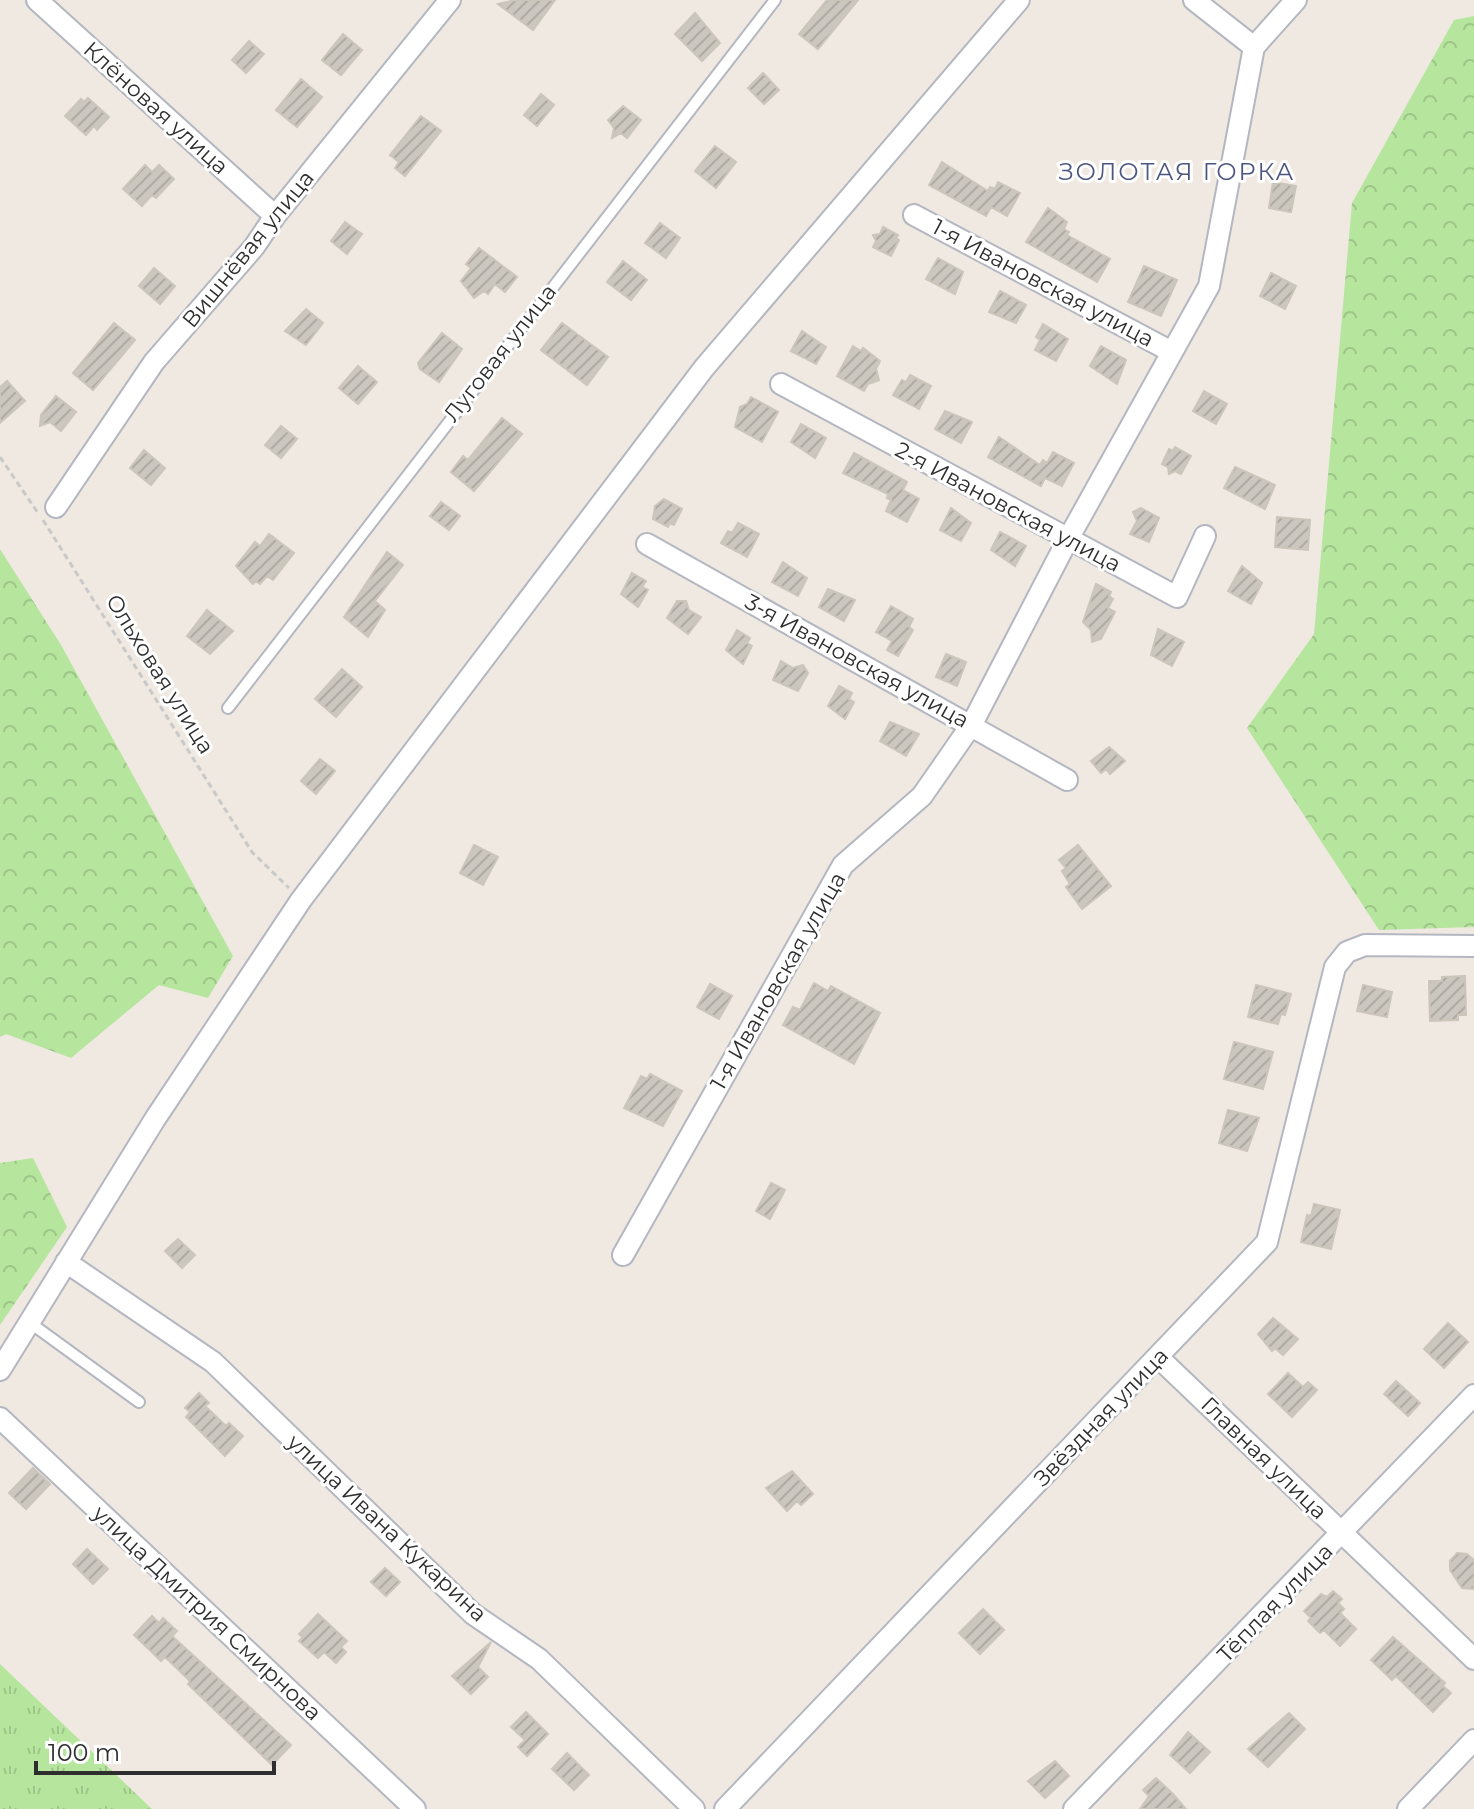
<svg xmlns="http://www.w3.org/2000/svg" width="1474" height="1809" viewBox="0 0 1474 1809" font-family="Montserrat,sans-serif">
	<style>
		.grass { fill: url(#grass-tufts) }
		.forest { fill: url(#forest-crowns) }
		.building { fill: url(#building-hatch); stroke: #cbc5ba; stroke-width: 2 }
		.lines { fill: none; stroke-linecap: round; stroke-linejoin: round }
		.lane-casing { stroke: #b4b7c1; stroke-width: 14 }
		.street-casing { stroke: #b4b7c1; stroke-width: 24 }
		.path { stroke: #c9c9c9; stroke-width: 3; stroke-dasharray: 6 4; stroke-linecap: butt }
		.lane { stroke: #fff; stroke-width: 10 }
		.street { stroke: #fff; stroke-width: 20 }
		.labels { text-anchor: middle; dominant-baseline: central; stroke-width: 6; stroke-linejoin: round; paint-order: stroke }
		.street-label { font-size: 22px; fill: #2e2e2e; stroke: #fff }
		.neighbourhood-label { font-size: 24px; letter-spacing: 2px; fill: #4d5680; stroke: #fff }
	</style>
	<defs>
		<pattern id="grass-tufts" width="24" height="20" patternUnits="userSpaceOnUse" patternTransform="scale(2)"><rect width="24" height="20" fill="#b6e59e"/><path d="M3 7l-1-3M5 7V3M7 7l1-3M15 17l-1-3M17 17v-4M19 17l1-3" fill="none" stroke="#9dc588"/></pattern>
		<pattern id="forest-crowns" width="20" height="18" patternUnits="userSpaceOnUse" patternTransform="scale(2)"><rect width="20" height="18" fill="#b6e59e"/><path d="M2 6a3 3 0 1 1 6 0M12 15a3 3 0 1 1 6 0" fill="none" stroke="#9dc588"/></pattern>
		<pattern id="building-hatch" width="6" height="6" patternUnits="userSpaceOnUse" patternTransform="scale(2)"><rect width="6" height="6" fill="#cbc7bf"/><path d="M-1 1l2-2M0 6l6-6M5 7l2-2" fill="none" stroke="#afaba4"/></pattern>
	</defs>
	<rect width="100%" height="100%" fill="#efe9e1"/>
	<path class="grass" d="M 0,1664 L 152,1809 L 0,1809 Z"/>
	<path class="forest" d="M 1474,16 L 1474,927 L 1379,930 L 1247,728 L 1314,634 L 1352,203 L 1454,20 Z
		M 0,549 L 61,645 L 233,956 L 208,998 L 159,985 L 71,1058 L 6,1034 L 0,1037 Z
		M 33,1158 L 67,1227 L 0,1325 L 0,1163 Z"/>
	<path class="building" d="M 516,0 L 555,0 L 533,30 L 498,4 Z
		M 827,0 L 858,0 L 818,49 L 799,34 Z
		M 695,13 L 720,43 L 702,61 L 675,34 Z
		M 343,34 L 362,50 L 341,75 L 322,60 Z
		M 249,41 L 264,54 L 246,73 L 232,60 Z
		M 763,73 L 779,90 L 764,104 L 748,88 Z
		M 301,79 L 322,97 L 297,127 L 276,110 Z
		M 541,94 L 554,105 L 537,126 L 524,115 Z
		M 88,98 L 109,117 L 97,130 L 94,126 L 86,135 L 65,116 L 81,99 L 84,102 Z
		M 623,106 L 641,120 L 627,138 L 621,133 L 612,138 L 614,128 L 608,120 Z
		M 421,116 L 441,131 L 405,176 L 395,168 L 399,162 L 390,155 Z
		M 715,146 L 736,162 L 716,188 L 695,171 Z
		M 942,162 L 988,191 L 990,187 L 995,189 L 998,182 L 1020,193 L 1007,216 L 991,207 L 986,216 L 929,185 Z
		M 145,165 L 152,172 L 159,165 L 174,179 L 156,198 L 152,195 L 142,206 L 123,189 Z
		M 1273,182 L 1296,186 L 1291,212 L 1269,208 Z
		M 1048,208 L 1067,222 L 1064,229 L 1069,232 L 1067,235 L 1110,259 L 1097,282 L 1026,242 Z
		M 345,222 L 362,234 L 347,254 L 331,241 Z
		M 660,223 L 680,238 L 666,258 L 645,243 Z
		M 883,227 L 898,235 L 896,238 L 899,240 L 891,256 L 873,247 L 876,241 L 873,235 L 880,234 Z
		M 479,248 L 517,277 L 505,292 L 495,284 L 488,294 L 484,291 L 474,298 L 461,281 L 471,268 L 466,264 Z
		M 938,258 L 963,272 L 955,294 L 926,279 Z
		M 623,261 L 647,280 L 631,300 L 607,282 Z
		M 1144,266 L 1177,280 L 1161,316 L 1128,302 Z
		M 154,268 L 175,286 L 160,304 L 139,286 Z
		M 1271,273 L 1296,286 L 1285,309 L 1260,296 Z
		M 1000,291 L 1026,305 L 1016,323 L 989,312 Z
		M 306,309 L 323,323 L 306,345 L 285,331 Z
		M 114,323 L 135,340 L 93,390 L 73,373 Z
		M 562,323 L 608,357 L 587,385 L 541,350 Z
		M 1043,324 L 1068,339 L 1056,361 L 1035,350 L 1040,340 L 1036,337 Z
		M 802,331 L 826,347 L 816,364 L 791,351 Z
		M 442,333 L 462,349 L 439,382 L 420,369 L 418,363 Z
		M 853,346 L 861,351 L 863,348 L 880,361 L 876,369 L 879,380 L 868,384 L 864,391 L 837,376 Z
		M 1101,346 L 1126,360 L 1117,384 L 1090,366 Z
		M 358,366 L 377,382 L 358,404 L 339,388 Z
		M 910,375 L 931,386 L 919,409 L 893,395 L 902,380 L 906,382 Z
		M 7,381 L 25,401 L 0,423 L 0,387 Z
		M 1204,391 L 1227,404 L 1216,424 L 1193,411 Z
		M 56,396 L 76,412 L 61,431 L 50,422 L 40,426 L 41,415 Z
		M 751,397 L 778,412 L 762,442 L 735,427 L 740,407 L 747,404 Z
		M 945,411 L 972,422 L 961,443 L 935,429 Z
		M 502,418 L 522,434 L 474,491 L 451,472 L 463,456 L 468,460 Z
		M 801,424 L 826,438 L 815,458 L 791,442 Z
		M 281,426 L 297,439 L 281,458 L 265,445 Z
		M 999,437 L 1040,465 L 1043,460 L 1047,463 L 1053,452 L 1074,463 L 1062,486 L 1045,478 L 1041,486 L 988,457 Z
		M 1175,447 L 1191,456 L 1181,474 L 1175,471 L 1169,474 L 1168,467 L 1162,464 L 1169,449 L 1173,451 Z
		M 144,450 L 165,468 L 151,485 L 130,468 Z
		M 854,453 L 907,482 L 903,490 L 919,499 L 907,522 L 886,511 L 891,500 L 887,498 L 888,494 L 843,473 Z
		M 1235,467 L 1275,485 L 1265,509 L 1224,488 Z
		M 664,499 L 682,509 L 674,525 L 670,523 L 668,527 L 653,519 L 655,506 Z
		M 441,502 L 460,516 L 449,530 L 430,516 Z
		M 951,508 L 971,523 L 961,541 L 940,530 Z
		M 1141,508 L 1159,518 L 1149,542 L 1130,534 L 1137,521 L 1133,512 Z
		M 1277,517 L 1310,520 L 1308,550 L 1275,547 Z
		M 738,523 L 759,534 L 747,557 L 721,543 L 728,531 L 732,533 Z
		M 1000,532 L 1026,546 L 1015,566 L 991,550 Z
		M 269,534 L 294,553 L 273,580 L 267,576 L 260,584 L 256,581 L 253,584 L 236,566 L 255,542 L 260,546 Z
		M 387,552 L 403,565 L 375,601 L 385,610 L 368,637 L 344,617 Z
		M 783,562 L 807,578 L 798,596 L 772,582 Z
		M 1242,566 L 1262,583 L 1251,604 L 1228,591 Z
		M 632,573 L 646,581 L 642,587 L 648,590 L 638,607 L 621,594 Z
		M 1096,584 L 1111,592 L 1109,596 L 1113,599 L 1108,608 L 1115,612 L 1101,639 L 1092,642 L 1091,630 L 1083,622 Z
		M 828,589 L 855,600 L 844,621 L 819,607 Z
		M 677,601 L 686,601 L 689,610 L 701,617 L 688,634 L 667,618 Z
		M 891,606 L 913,619 L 909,627 L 913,630 L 898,656 L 887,650 L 892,641 L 876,632 Z
		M 207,610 L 233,631 L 210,654 L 187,636 Z
		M 1158,629 L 1184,642 L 1172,666 L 1151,655 Z
		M 737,630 L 750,638 L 747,643 L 752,646 L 743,664 L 726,650 Z
		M 946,654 L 966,662 L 957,686 L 936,677 Z
		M 781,661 L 793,668 L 803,665 L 808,673 L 798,691 L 773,680 Z
		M 342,669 L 362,687 L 336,717 L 315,699 Z
		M 839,686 L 852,693 L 849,699 L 854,702 L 845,719 L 828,706 Z
		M 890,722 L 919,734 L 906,756 L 880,741 Z
		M 1109,747 L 1125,761 L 1110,774 L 1106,769 L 1101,773 L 1091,761 Z
		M 320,759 L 335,771 L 316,794 L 301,781 Z
		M 474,845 L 498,857 L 483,885 L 460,873 Z
		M 1078,845 L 1111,886 L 1082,909 L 1066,887 L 1070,884 L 1062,871 L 1066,868 L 1059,860 Z
		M 1465,976 L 1466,1015 L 1458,1015 L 1458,1020 L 1430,1021 L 1429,981 L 1442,981 L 1442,977 Z
		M 814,983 L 828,991 L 831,986 L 880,1013 L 854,1064 L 783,1025 L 793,1007 L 800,1010 Z
		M 710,984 L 732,996 L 719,1019 L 697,1007 Z
		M 1256,985 L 1291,994 L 1285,1015 L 1281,1014 L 1278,1024 L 1248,1017 Z
		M 1363,985 L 1392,992 L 1387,1017 L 1357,1011 Z
		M 1234,1042 L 1273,1052 L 1263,1089 L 1224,1079 Z
		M 650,1074 L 682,1091 L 663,1126 L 624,1108 L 641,1076 L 647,1079 Z
		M 1228,1110 L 1259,1118 L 1247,1151 L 1219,1143 Z
		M 771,1183 L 785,1190 L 770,1219 L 756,1211 Z
		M 1314,1204 L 1340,1210 L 1331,1249 L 1301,1242 L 1307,1215 L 1311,1216 Z
		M 178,1239 L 195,1255 L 182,1268 L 165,1251 Z
		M 1273,1318 L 1298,1339 L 1283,1355 L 1275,1348 L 1272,1351 L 1258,1334 Z
		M 1448,1323 L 1468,1342 L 1444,1368 L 1424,1349 Z
		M 1288,1373 L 1303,1387 L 1308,1382 L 1317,1390 L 1292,1417 L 1268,1394 Z
		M 1396,1381 L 1420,1403 L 1408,1416 L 1384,1394 Z
		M 199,1393 L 209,1403 L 205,1406 L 226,1426 L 229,1423 L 243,1436 L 225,1456 L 186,1417 L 190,1412 L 185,1408 Z
		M 33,1468 L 50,1484 L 26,1509 L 9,1493 Z
		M 792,1471 L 813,1494 L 801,1505 L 797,1501 L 787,1511 L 766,1488 Z
		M 87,1549 L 108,1569 L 93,1584 L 73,1564 Z
		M 1457,1553 L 1467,1554 L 1474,1560 L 1474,1589 L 1462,1588 L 1450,1570 L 1450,1561 Z
		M 385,1568 L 400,1582 L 386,1596 L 371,1582 Z
		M 1333,1591 L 1342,1599 L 1338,1603 L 1344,1609 L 1340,1613 L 1356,1629 L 1340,1646 L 1324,1630 L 1320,1633 L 1308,1621 L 1311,1618 L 1304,1611 L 1321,1594 L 1327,1597 Z
		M 983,1609 L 1004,1630 L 980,1654 L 959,1633 Z
		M 318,1614 L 347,1641 L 341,1647 L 346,1652 L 336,1663 L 324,1652 L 318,1658 L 299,1641 L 303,1637 L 299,1634 Z
		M 152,1616 L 159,1623 L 163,1618 L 177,1631 L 172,1636 L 291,1745 L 272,1765 L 188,1684 L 190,1681 L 165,1657 L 161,1661 L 134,1635 Z
		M 1393,1637 L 1445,1683 L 1443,1686 L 1451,1693 L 1433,1712 L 1396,1676 L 1392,1680 L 1371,1660 Z
		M 491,1642 L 478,1667 L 488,1677 L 471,1694 L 452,1676 Z
		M 526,1712 L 548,1734 L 527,1756 L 518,1747 L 525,1740 L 511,1727 Z
		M 1289,1713 L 1305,1729 L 1268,1767 L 1248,1749 Z
		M 1188,1732 L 1210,1752 L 1190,1773 L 1170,1755 Z
		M 567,1753 L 589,1775 L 574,1790 L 552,1769 Z
		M 1055,1761 L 1069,1776 L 1045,1798 L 1028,1781 Z
		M 1156,1778 L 1173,1794 L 1186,1809 L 1140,1809 L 1149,1796 L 1143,1790 Z"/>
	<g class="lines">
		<g class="lane-casing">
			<path id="lane" d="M 228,708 L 775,0
				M 29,1322 L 139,1402"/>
		</g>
		<g class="street-casing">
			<path id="street" d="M 37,0 L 275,216
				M 1194,0 L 1254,47
				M 1254,47 L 1296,0
				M 914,215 L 1172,352
				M 781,384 L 1177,597 L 1205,536
				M 56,507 L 154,362 L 254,247 L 275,216 L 450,0
				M 647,544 L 1067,780
				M 623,1255 L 843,865 L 922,796 L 972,724 L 1067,541 L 1209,286 L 1254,47
				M 66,1262 L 213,1362 L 473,1614 L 539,1659 L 694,1809
				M 1159,1358 L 1474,1659
				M 0,1370 L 155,1119 L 301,900 L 704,368 L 1019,0
				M 0,1418 L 415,1809
				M 725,1809 L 1267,1242 L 1335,967 L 1347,952 L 1365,945 L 1474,946
				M 1074,1809 L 1474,1395
				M 1408,1809 L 1474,1740"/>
		</g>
		<path class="path" d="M 0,457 L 38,513
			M 43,520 L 252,852 L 289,888"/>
		<use href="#lane" class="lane"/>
		<use href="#street" class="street"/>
	</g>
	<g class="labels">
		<g class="street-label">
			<text transform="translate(156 108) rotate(42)">Клёновая улица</text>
			<text transform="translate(248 249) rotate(-51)">Вишнёвая улица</text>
			<text transform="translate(1043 283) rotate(28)">1-я Ивановская улица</text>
			<text transform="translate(500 353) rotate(-52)">Луговая улица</text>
			<text transform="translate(1008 507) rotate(28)">2-я Ивановская улица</text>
			<text transform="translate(857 661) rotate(29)">3-я Ивановская улица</text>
			<text transform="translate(160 674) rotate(58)">Ольховая улица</text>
			<text transform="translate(778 981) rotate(-60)">1-я Ивановская улица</text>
			<text transform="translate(1101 1417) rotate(-46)">Звёздная улица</text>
			<text transform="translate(1264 1458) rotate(44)">Главная улица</text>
			<text transform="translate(387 1528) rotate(43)">улица Ивана Кукарина</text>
			<text transform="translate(1275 1603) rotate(-46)">Тёплая улица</text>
			<text transform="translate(207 1613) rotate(43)">улица Дмитрия Смирнова</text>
		</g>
		<g class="neighbourhood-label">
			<text x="1177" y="171">ЗОЛОТАЯ ГОРКА</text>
		</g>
	</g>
	<path d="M36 1761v12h238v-12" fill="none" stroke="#2e2e2e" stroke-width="4"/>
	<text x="48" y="1761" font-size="24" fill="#2e2e2e" stroke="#ffffff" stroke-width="6" paint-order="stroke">100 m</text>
</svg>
